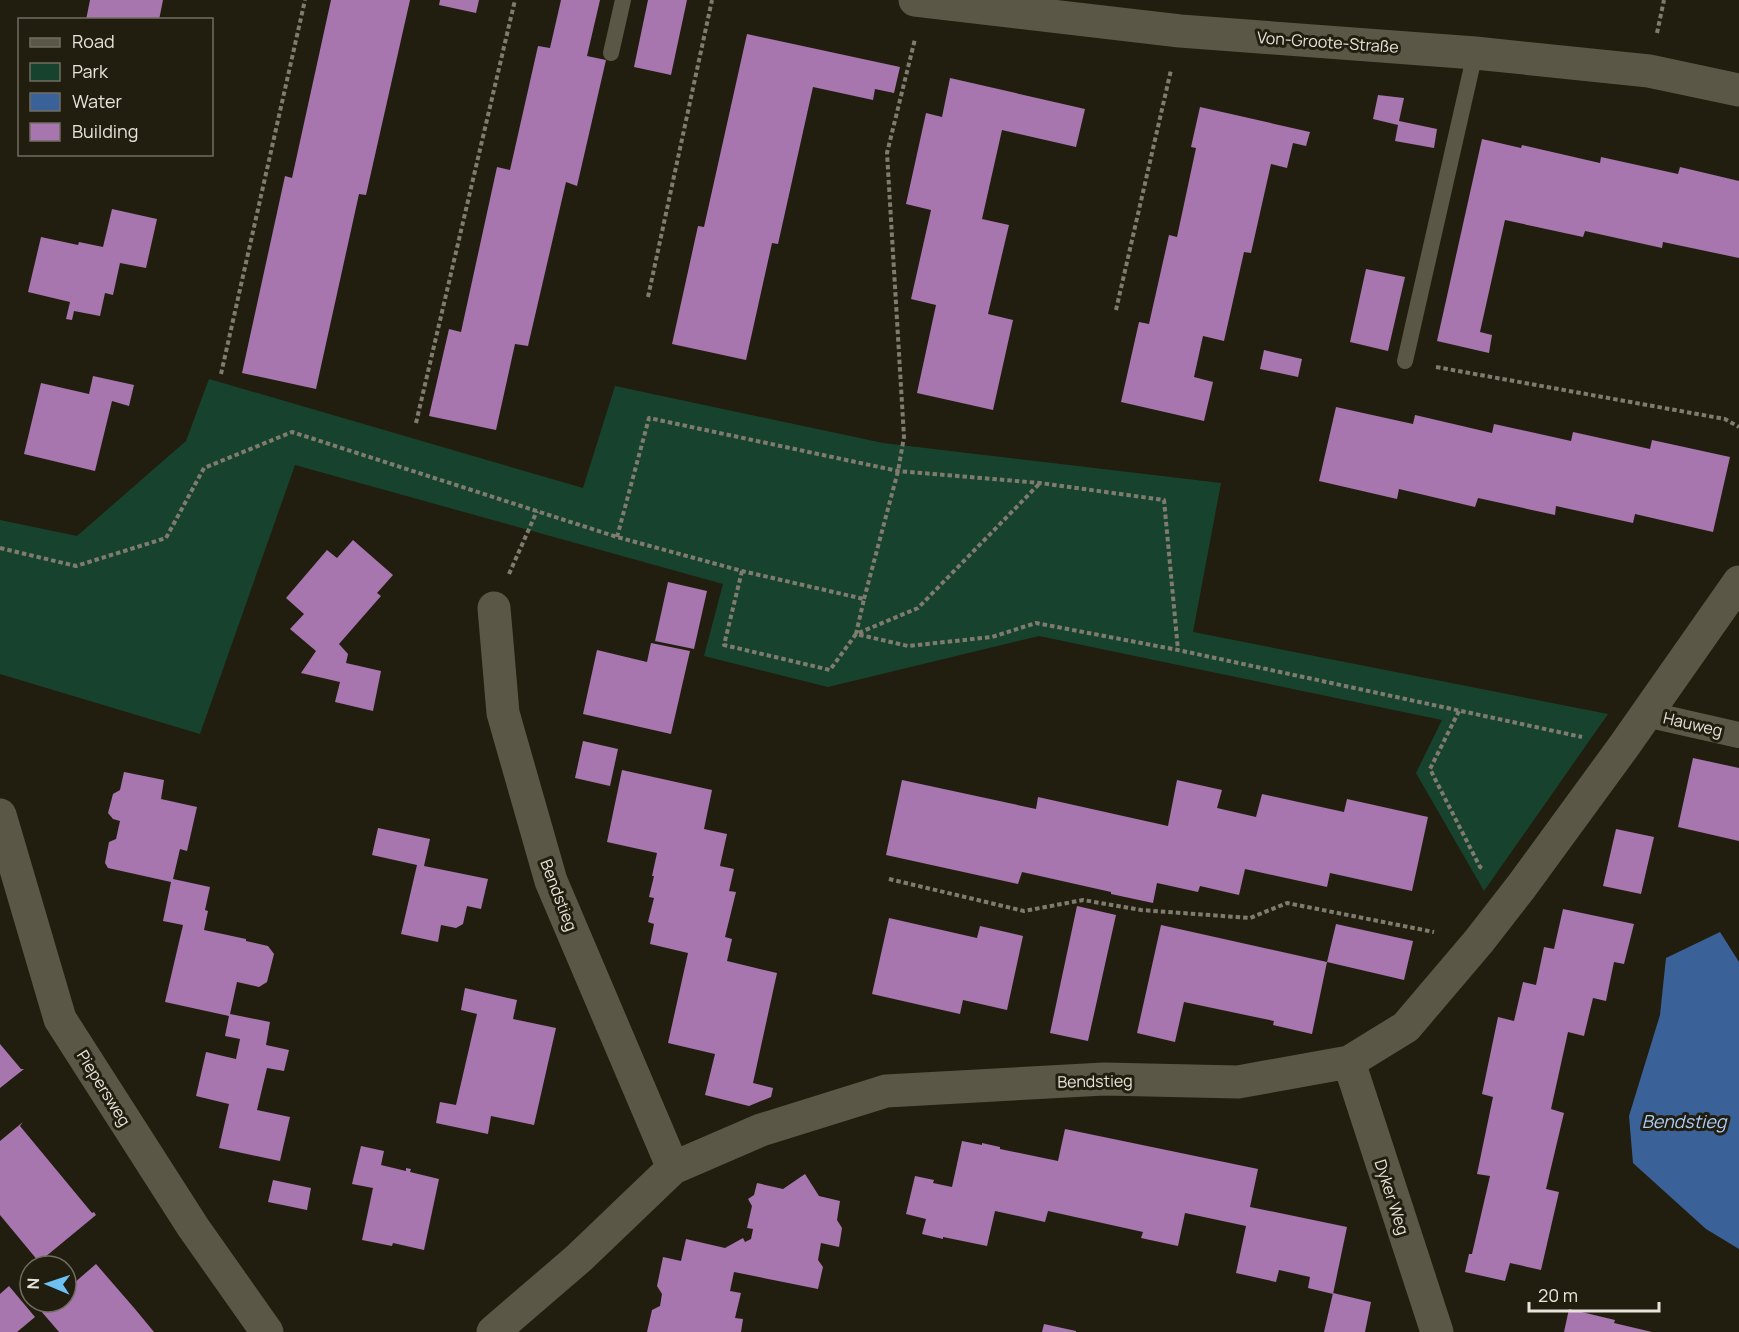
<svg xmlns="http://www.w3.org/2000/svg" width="1739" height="1332" viewBox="0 0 1739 1332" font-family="Manrope,sans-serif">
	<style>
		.green { fill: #17432e }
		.water { fill: #3b6298 }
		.building { fill: #a776ae }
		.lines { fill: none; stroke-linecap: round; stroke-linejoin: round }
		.path { stroke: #7f7b6f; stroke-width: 4; stroke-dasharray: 4.5 3; stroke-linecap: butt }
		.service { stroke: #5b5746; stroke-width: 16 }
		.pedestrian { stroke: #5b5746; stroke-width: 26 }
		.minor { stroke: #5b5746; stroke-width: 33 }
		.labels { text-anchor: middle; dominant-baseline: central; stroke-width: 6; stroke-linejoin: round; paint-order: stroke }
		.street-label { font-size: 16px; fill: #e7e4db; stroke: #221e0f }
		.water-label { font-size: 18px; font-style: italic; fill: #abcdfd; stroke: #221e0f }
	</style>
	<rect width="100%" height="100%" fill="#221e0f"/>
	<path class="green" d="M 209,379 L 583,488 L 615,386 L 883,443 L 1221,483 L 1193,632 L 1608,714 L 1484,891 L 1416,773 L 1442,720 L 1039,636 L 828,687 L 704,656 L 723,584 L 295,465 L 200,734 L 0,674 L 0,520 L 77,536 L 186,441 Z"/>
	<path class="water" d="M 1720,932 L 1739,962 L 1739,1249 L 1706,1229 L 1633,1163 L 1629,1116 L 1660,1015 L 1666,958 Z"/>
	<path class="building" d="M 90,0 L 163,0 L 159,20 L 86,20 Z
		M 331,0 L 410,0 L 366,195 L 359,194 L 316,389 L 242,373 L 285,176 L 292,178 Z
		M 440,0 L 479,0 L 476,13 L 439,5 Z
		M 561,0 L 600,0 L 587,56 L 606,60 L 577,186 L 566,182 L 528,346 L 515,344 L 496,430 L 429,416 L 449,329 L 461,332 L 497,167 L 510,170 L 538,46 L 550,48 Z
		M 648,0 L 687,0 L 671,75 L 634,67 Z
		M 747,34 L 900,67 L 894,93 L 875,89 L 873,100 L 813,87 L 778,244 L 772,243 L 746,360 L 672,344 L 698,226 L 704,227 Z
		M 950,78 L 1085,109 L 1076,147 L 1002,130 L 982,219 L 1009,225 L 988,314 L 1013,320 L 993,410 L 917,393 L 936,305 L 911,299 L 931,210 L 906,204 L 926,113 L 942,117 Z
		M 1378,95 L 1404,98 L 1399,121 L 1437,129 L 1434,148 L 1395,141 L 1398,125 L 1373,119 Z
		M 1200,107 L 1310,132 L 1306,146 L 1293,143 L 1287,168 L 1271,164 L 1251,253 L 1244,252 L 1224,341 L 1203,336 L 1194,377 L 1213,382 L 1204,421 L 1121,402 L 1139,322 L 1149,324 L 1169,235 L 1177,237 L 1196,148 L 1191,147 Z
		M 1482,139 L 1521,148 L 1522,145 L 1600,163 L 1601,157 L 1678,174 L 1680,167 L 1739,181 L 1739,258 L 1663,242 L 1662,248 L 1585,231 L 1583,237 L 1505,220 L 1480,332 L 1492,335 L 1489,353 L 1437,341 Z
		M 112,209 L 157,219 L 146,268 L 120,263 L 113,295 L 105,293 L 100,316 L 74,311 L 72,320 L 66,319 L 70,302 L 28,292 L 41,237 L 78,245 L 79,242 L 103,247 Z
		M 1366,269 L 1405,277 L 1388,351 L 1350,342 Z
		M 1264,350 L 1302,359 L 1298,377 L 1260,369 Z
		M 93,376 L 134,385 L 129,406 L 112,401 L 95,471 L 24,454 L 41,383 L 89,394 Z
		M 1336,407 L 1413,424 L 1415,415 L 1492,433 L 1494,424 L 1571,441 L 1573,432 L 1650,449 L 1652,440 L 1730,457 L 1713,532 L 1635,514 L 1633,523 L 1556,506 L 1555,515 L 1478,498 L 1475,507 L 1399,489 L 1397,499 L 1319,481 Z
		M 353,540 L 393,575 L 377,593 L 381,596 L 339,644 L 348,654 L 346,663 L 381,671 L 373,711 L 335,702 L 340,682 L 301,673 L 316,651 L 290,629 L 304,614 L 286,598 L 327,550 L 337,558 Z
		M 668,582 L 707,591 L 694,649 L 655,641 Z
		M 651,643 L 690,651 L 671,734 L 583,714 L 597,650 L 647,662 Z
		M 583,741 L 618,749 L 610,786 L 575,778 Z
		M 1693,758 L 1739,768 L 1739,841 L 1678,827 Z
		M 622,770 L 712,790 L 704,829 L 727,834 L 720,866 L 734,869 L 729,891 L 736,892 L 725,937 L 732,939 L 727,961 L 777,973 L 753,1083 L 773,1088 L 771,1097 L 749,1106 L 705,1095 L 715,1054 L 668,1043 L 688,953 L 650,944 L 654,924 L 648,922 L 654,898 L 649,897 L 654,876 L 652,876 L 657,853 L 607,842 Z
		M 124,772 L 164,780 L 161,799 L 197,807 L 187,851 L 180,849 L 173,879 L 210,887 L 205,910 L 208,911 L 204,930 L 246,939 L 246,941 L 268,946 L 274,954 L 267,982 L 259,987 L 237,982 L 230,1014 L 270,1022 L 266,1045 L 289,1050 L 284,1071 L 267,1068 L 257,1110 L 290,1117 L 280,1161 L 219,1148 L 229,1104 L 196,1096 L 206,1052 L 236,1059 L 240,1039 L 225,1036 L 229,1016 L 165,1002 L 183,925 L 163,921 L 171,882 L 108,868 L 105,863 L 109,842 L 116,839 L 120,821 L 113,819 L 108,813 L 113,794 L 120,790 Z
		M 902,780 L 1036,809 L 1038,797 L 1168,826 L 1177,780 L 1222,790 L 1217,808 L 1256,817 L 1262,794 L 1344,812 L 1347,799 L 1428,817 L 1412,891 L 1330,873 L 1327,887 L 1245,869 L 1239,895 L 1200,886 L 1198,892 L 1157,883 L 1153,903 L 1111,894 L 1111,892 L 1022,872 L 1018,884 L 886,855 Z
		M 378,828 L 430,839 L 424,866 L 488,879 L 481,909 L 467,906 L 463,924 L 456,928 L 441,925 L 438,942 L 401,934 L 417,865 L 372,855 Z
		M 1616,829 L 1654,837 L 1641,894 L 1603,886 Z
		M 1077,906 L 1116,915 L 1088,1041 L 1050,1033 Z
		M 1563,909 L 1634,924 L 1624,964 L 1614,962 L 1606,1001 L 1593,998 L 1584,1036 L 1568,1032 L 1551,1109 L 1564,1113 L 1546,1189 L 1559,1192 L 1541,1270 L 1510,1263 L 1505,1281 L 1465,1272 L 1469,1254 L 1472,1254 L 1490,1176 L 1477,1174 L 1493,1097 L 1482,1094 L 1498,1017 L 1514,1021 L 1523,982 L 1536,985 L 1544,947 L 1554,949 Z
		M 889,918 L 977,938 L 980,926 L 1023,936 L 1007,1010 L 963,1000 L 960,1014 L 872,994 Z
		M 1336,924 L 1413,941 L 1404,980 L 1327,962 Z
		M 1161,925 L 1327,962 L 1312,1034 L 1273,1025 L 1274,1021 L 1184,1002 L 1175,1042 L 1137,1033 Z
		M 465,988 L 517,1000 L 513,1019 L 556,1028 L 534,1125 L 491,1116 L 488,1134 L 436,1123 L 440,1102 L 456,1105 L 477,1014 L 461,1010 Z
		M 0,1044 L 21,1069 L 24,1069 L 0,1088 Z
		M 23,1122 L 20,1126 L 92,1213 L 94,1212 L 96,1215 L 39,1262 L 0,1215 L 0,1141 Z
		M 1065,1129 L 1258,1169 L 1250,1207 L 1347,1227 L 1333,1294 L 1308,1288 L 1310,1277 L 1279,1270 L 1276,1282 L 1236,1273 L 1246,1226 L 1185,1213 L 1178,1246 L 1141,1238 L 1143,1232 L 1048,1211 L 1045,1222 L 995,1211 L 987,1246 L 943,1237 L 943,1239 L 922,1234 L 926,1219 L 906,1214 L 915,1176 L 934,1180 L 933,1183 L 952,1187 L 962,1141 L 982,1145 L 982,1143 L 1000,1147 L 1000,1149 L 1058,1161 Z
		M 361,1146 L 384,1151 L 381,1165 L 406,1171 L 406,1168 L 411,1169 L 410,1172 L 439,1179 L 424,1250 L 393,1243 L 392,1246 L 362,1240 L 373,1188 L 352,1184 Z
		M 805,1174 L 819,1196 L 840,1201 L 837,1220 L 842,1228 L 839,1247 L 821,1243 L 818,1260 L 823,1267 L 818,1289 L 734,1272 L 730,1291 L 741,1293 L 735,1318 L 743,1319 L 741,1332 L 647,1332 L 652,1310 L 660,1306 L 662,1294 L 657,1286 L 663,1257 L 681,1261 L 686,1239 L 725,1248 L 743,1238 L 745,1242 L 751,1239 L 753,1229 L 747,1228 L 752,1206 L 748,1199 L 754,1195 L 757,1183 L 783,1189 Z
		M 273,1180 L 311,1188 L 307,1210 L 268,1202 Z
		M 96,1264 L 135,1309 L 154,1332 L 59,1332 L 41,1311 L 52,1302 L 66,1302 L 66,1290 Z
		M 9,1286 L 35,1317 L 17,1332 L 0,1332 L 0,1294 Z
		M 1333,1293 L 1371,1302 L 1365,1332 L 1324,1332 Z
		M 1569,1309 L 1615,1320 L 1614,1323 L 1652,1332 L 1564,1332 Z
		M 1044,1324 L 1076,1331 L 1076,1332 L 1042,1332 Z"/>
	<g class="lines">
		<path class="path" d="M 1657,33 L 1664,0
			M 648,297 L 712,0
			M 1116,310 L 1171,70
			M 1436,367 L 1725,419 L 1739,427
			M 221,374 L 305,0
			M 416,423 L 515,0
			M 617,537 L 649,418 L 898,471 L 1040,483 L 1164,500 L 1178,650
			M 0,548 L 76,566 L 166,538 L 204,468 L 292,432 L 617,537 L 742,571 L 864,599 L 856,634 L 908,646 L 992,637 L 1036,623 L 1178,650 L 1582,737
			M 742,571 L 724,645 L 830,670 L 856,634 L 918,608 L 1040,483
			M 509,574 L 537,511
			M 864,599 L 898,471 L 904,437 L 887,153 L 915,39
			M 1459,711 L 1430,769 L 1480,867 L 1484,869
			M 889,879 L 1024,911 L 1083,900 L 1141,910 L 1250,918 L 1287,903 L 1434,932"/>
		<path class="service" d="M 611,53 L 623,0
			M 1405,361 L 1475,53"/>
		<path class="pedestrian" d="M 1646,714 L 1739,735"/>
		<path class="minor" d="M 915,0 L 1180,31 L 1475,53 L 1649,71 L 1739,90
			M 494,608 L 503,713 L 551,881 L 673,1168
			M 0,815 L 60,1019 L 193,1227 L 267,1332
			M 1349,1062 L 1437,1332
			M 493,1332 L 579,1258 L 673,1168 L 761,1130 L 886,1091 L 1104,1079 L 1238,1082 L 1349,1062 L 1406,1027 L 1479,941 L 1521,887 L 1624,746 L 1739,582"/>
	</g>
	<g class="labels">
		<g class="street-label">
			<text transform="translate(1328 42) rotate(4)">Von-Groote-Straße</text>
			<text transform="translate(1693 724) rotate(13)">Hauweg</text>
			<text transform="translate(559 895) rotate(69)">Bendstieg</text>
			<text transform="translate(1095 1081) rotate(-1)">Bendstieg</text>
			<text transform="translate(104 1088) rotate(58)">Piepersweg</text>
			<text transform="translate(1392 1197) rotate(72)">Dyker Weg</text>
		</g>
		<g class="water-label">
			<text x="1684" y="1121">Bendstieg</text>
		</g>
	</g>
	<rect x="18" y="18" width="195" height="138" fill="#221e0f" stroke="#716d61" stroke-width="1.5"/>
	<rect x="30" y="38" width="30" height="9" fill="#5b5746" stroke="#716d61" stroke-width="1.5"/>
	<text x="72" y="48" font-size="18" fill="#e7e4db">Road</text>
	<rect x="30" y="63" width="30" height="18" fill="#17432e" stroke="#716d61" stroke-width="1.5"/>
	<text x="72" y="78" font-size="18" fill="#e7e4db">Park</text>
	<rect x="30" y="93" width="30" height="18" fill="#3b6298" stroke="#716d61" stroke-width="1.5"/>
	<text x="72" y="108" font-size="18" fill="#e7e4db">Water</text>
	<rect x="30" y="123" width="30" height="18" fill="#a776ae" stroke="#716d61" stroke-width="1.5"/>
	<text x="72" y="138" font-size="18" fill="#e7e4db">Building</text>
	<g transform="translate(48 1284) rotate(272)"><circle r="28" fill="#221e0f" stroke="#716d61" stroke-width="1.5"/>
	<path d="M0-4.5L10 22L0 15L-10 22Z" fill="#6ec2f3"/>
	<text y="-9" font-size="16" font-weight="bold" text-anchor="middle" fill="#e7e4db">N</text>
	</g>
	<path d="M1529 1302v9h130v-9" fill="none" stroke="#e7e4db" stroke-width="3"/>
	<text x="1538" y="1302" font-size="18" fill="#e7e4db" stroke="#221e0f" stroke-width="4.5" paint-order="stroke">20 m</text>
</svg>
